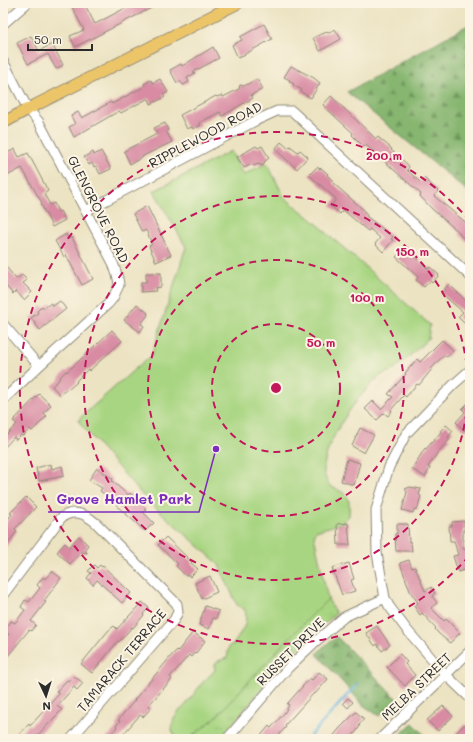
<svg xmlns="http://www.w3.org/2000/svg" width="473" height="742" viewBox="0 0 473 742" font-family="Mali,sans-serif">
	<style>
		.grass { fill: url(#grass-tufts); stroke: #6a8056 }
		.forest { fill: url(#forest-firs); stroke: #58704d }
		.green { fill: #a8d581; stroke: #6a8056 }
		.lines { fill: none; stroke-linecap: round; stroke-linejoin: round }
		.stream { stroke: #68b6e2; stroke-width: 2.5 }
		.building { fill: #d88ba3 }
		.minor-casing { stroke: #8c8776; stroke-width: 11 }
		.major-casing { stroke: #8c8776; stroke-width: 13 }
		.minor { stroke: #fff; stroke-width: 9 }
		.major { stroke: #edc569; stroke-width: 11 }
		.ring { fill: none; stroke: #c2185b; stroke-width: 2; stroke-dasharray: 7 5 }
		.labels { text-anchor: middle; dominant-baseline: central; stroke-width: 4; stroke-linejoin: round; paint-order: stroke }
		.street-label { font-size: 13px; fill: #2b2b2b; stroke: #fcf5e5 }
		.centre { fill: #c2185b; stroke: #fcf5e5; stroke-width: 2 }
		.ring-label { font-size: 12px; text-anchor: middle; font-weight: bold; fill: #c2185b; stroke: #fcf5e5; stroke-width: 4; stroke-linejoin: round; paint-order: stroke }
		.leader { fill: none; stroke: #7b2cbf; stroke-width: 1.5 }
		.callout-dot { fill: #7b2cbf; stroke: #fcf5e5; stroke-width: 1.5 }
		.callout-label { font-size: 14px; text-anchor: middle; font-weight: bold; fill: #7b2cbf; stroke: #fcf5e5; stroke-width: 4; stroke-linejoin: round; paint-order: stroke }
	</style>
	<defs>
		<pattern id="grass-tufts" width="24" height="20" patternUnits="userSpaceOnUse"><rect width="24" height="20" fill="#a8d581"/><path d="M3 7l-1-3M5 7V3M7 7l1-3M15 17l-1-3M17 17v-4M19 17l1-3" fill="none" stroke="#91b770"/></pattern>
		<pattern id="forest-firs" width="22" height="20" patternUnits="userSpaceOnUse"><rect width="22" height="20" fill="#86b66f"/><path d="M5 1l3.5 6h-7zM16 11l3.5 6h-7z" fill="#6e945b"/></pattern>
	</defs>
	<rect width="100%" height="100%" fill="#fcf5e5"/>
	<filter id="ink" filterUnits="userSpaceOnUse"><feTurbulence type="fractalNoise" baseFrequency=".025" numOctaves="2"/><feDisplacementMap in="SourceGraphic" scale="8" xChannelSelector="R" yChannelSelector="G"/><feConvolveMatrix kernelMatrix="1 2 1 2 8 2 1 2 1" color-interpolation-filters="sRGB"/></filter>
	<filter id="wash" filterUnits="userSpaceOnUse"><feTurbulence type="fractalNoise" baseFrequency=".012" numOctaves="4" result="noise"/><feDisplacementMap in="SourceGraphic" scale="16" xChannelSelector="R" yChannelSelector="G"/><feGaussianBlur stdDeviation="0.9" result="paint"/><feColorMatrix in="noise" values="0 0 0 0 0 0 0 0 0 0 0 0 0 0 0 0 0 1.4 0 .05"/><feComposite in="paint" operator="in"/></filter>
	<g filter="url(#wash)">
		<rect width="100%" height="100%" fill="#ece3c2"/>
		<path class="grass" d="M 328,599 L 336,614 L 309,636 L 219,739 L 189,739 L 215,718 L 285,642 Z"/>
		<path class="forest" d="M 470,24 L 470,193 L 347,92 Z
			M 337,637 L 397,699 L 379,716 L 363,705 L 317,654 L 322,648 Z
			M 413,723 L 428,739 L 395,739 Z"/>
		<path class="green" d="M 231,151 L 243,175 L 267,163 L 284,197 L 321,227 L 332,238 L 361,263 L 430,325 L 428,339 C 418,348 402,364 391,371 C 388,373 383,373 380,376 C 359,393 322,444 324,472 C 324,476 328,482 330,486 C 349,495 350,495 349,516 L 342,523 L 316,531 L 314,536 L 328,599 L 285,642 L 215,718 L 189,739 L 176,738 L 171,728 L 174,719 L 179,711 L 184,707 L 203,682 L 215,670 L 214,665 L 218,661 L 227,658 L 229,646 L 234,644 L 245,625 L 246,615 L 245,610 L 237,605 L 219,565 L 212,558 L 146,499 L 82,426 L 79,421 L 81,417 L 144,361 L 151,357 L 186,247 L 154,191 Z"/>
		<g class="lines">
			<path class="stream" d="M 307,739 C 325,721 340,702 358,684"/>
		</g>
		<g id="blocks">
			<path class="building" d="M 79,3 L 84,3 L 95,24 L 135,3 L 161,3 L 75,47 L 70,36 L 84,30 L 72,7 Z
				M 264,24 L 272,39 L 238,58 L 232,45 L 242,40 L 240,37 Z
				M 335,29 L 341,39 L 320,51 L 313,38 L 321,34 L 322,34 L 327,32 L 328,33 Z
				M 31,36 L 39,51 L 52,44 L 63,65 L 56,69 L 48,54 L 28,64 L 17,43 Z
				M 213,47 L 219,58 L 193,72 L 195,73 L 187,78 L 189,82 L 183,85 L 180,81 L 177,83 L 170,70 L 181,64 L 182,66 Z
				M 291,66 L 314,78 L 320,83 L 311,98 L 301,92 L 302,90 L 293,85 L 294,84 L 289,81 L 290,80 L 284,77 Z
				M 160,79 L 168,92 L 163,95 L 165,97 L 151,104 L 149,99 L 147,99 L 121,113 L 119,111 L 74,137 L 69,127 L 75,124 L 71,116 L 78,112 L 82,118 L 111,102 L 112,104 L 145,86 L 144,84 L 151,80 L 153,83 Z
				M 257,79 L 263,89 L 251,95 L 253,98 L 222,116 L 220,112 L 199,123 L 201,125 L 193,129 L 192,127 L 187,129 L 180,115 L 216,96 L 217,97 L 222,95 L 223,97 L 239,89 L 240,85 L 244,86 Z
				M 331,96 L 376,139 L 378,137 L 392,149 L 391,150 L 408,165 L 409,167 L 407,170 L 420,182 L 424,178 L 438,191 L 434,196 L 470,226 L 470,244 L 459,234 L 460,233 L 433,210 L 420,196 L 421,194 L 366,145 L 364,147 L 352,135 L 353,133 L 328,110 L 323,105 Z
				M 165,123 L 168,130 L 166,131 L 172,142 L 143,156 L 143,157 L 130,164 L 124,151 L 157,134 L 154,128 Z
				M 281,142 L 288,148 L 290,146 L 298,152 L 300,150 L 308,157 L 297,169 L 275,149 Z
				M 256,146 L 258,148 L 262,146 L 269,158 L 265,161 L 263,166 L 258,164 L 254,166 L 252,164 L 244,168 L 237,157 Z
				M 15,149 L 19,157 L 28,153 L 48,191 L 44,194 L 50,205 L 54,203 L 58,212 L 60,211 L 65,220 L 52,227 L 41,204 L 42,203 L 22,168 L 7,176 L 3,169 L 3,155 Z
				M 101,151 L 111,169 L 100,174 L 96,166 L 94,167 L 92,163 L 89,165 L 84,157 L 93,152 L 94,155 Z
				M 317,167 L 320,169 L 321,168 L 328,174 L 327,175 L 334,182 L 333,183 L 365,211 L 364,212 L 367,214 L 366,216 L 391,235 L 393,237 L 391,239 L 393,240 L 383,252 L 375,244 L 380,238 L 370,229 L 368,231 L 343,210 L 340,214 L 331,206 L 336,199 L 309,175 Z
				M 147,206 L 171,255 L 156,262 L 149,246 L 152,244 L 146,230 L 142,232 L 133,214 Z
				M 66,234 L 68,239 L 72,237 L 93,279 L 82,285 L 66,255 L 64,257 L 55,241 Z
				M 406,247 L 428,269 L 430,267 L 439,275 L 432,283 L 430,281 L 424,287 L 416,280 L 418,277 L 396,257 Z
				M 3,263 L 16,279 L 22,275 L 27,280 L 23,283 L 32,292 L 24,300 L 16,291 L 13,294 L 3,283 Z
				M 146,273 L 161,273 L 161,287 L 155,288 L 156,291 L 141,292 L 141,282 L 146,282 Z
				M 449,284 L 470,305 L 470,322 L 466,325 L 458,317 L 463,312 L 441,293 Z
				M 60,301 L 66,309 L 40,330 L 31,318 L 38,313 L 37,311 L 42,306 L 44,308 L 51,303 L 53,306 Z
				M 137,304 L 148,313 L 147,314 L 148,315 L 141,324 L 144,326 L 140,332 L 124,320 Z
				M 112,330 L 122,341 L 89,371 L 88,369 L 76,381 L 77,382 L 69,389 L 68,388 L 60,395 L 52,386 L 58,381 L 60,377 L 66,371 L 67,372 Z
				M 442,340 L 453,350 L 447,357 L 444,355 L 431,369 L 432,369 L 419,385 L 417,384 L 406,397 L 404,395 L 391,410 L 392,411 L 388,416 L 384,413 L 377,420 L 365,409 L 373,401 L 381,409 L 393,397 L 388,394 L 406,374 L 405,373 L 417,359 L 420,362 Z
				M 39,394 L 51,405 L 44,413 L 47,416 L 32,431 L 30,429 L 23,436 L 21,435 L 16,440 L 14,437 L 3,449 L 3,432 L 6,435 L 17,424 L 13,421 Z
				M 470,401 L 470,426 L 465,431 L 456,422 L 465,412 L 462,409 Z
				M 446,425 L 453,431 L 448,437 L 450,439 L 438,452 L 428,467 L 430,468 L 425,477 L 412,469 L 425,448 L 426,449 L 441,432 L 440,431 Z
				M 360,428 L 374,435 L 364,453 L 352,446 Z
				M 347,459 L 360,463 L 354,485 L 341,481 Z
				M 51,464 L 52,469 L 62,466 L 64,476 L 39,481 L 36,468 Z
				M 97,468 L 113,479 L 112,481 L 128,495 L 130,493 L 146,509 L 143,512 L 154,523 L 145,531 L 117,506 L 118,503 L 108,495 L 107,496 L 100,491 L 102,488 L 89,480 Z
				M 410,487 L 421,489 L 419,495 L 421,496 L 417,510 L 414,509 L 413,513 L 402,510 L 407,492 L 405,489 Z
				M 26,497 L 36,507 L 15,529 L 17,531 L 3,551 L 3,526 L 12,514 L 10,513 Z
				M 464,521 L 465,530 L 463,530 L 463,549 L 466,548 L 470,560 L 470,568 L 458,572 L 453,556 L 458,555 L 454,541 L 450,541 L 449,526 L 452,526 L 452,522 Z
				M 348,523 L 350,545 L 338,545 L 337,524 Z
				M 397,524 L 408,524 L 409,542 L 411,542 L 412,551 L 396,551 L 395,534 L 397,534 Z
				M 79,536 L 88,545 L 85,549 L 87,553 L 81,552 L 70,564 L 57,552 L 65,543 L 69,547 Z
				M 166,537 L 192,562 L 191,563 L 198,569 L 190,577 L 187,574 L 186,576 L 176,566 L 178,564 L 158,545 Z
				M 409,560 L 412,568 L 415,567 L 425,591 L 431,587 L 435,593 L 432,596 L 437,603 L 431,608 L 444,621 L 446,619 L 460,633 L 450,643 L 438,633 L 435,629 L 436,628 L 422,613 L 420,615 L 414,606 L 418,603 L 410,591 L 400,563 Z
				M 349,563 L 354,579 L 351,580 L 355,591 L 342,595 L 332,568 Z
				M 94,565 L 97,568 L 100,565 L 102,567 L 103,566 L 131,593 L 122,603 L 97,580 L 93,585 L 87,578 L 91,573 L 88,571 Z
				M 52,571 L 61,578 L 44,601 L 46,602 L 31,621 L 36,625 L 31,631 L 29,630 L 3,662 L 3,641 L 9,634 L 5,630 L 11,621 L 15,623 L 25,610 L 21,607 L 25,600 L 29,602 L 40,588 L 37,585 L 43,577 L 45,579 Z
				M 210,576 L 217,592 L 202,599 L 195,583 Z
				M 142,602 L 149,608 L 143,614 L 144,615 L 133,628 L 132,627 L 119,642 L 118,641 L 92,673 L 81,664 L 108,631 L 114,626 L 117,629 Z
				M 205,606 L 219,611 L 216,619 L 213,618 L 209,629 L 199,625 Z
				M 377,626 L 390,645 L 382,651 L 377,644 L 375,646 L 366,633 Z
				M 193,632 L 205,641 L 196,653 L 195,652 L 191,657 L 189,655 L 170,677 L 172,679 L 148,706 L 151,708 L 143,717 L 140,715 L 119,739 L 106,739 L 117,727 L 116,726 L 120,721 L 118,720 L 135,700 L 134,700 L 172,655 L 177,650 L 178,651 Z
				M 400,654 L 407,662 L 405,664 L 415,675 L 405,686 L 387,667 Z
				M 319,672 L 328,679 L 315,694 L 314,693 L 285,725 L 286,727 L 275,739 L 258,739 L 269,726 L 271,728 L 285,712 L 289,705 L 287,704 L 310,678 L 312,680 Z
				M 74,676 L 83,683 L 77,690 L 74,687 L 57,706 L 62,710 L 55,717 L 34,739 L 15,739 L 29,724 L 30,726 L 59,694 L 56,692 L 67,680 L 69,681 Z
				M 348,698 L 353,702 L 348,708 L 343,703 Z
				M 443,706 L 453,716 L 438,731 L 427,720 Z
				M 356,712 L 364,719 L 359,725 L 360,726 L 356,732 L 349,739 L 331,739 L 339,729 Z
				M 465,724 L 470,729 L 470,739 L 456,739 L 453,736 Z"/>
		</g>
	</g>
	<g filter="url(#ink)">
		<use href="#blocks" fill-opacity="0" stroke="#8c8776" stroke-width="1"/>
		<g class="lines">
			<g class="minor-casing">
				<path id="minor" d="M 3,24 L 27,3
					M 3,61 L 28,109 L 39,122 L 113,263 L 118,278 L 119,285 L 113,298 L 108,304 L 39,366 L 3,400
					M 86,211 L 255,121 L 277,111 L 292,111 L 470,276
					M 3,324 L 39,366
					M 470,370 L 453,385 L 406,434 L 389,467 L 376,510 L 377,553 L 385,598 L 389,606 L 407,630 L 446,675 L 470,698
					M 3,595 L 61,518 C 74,508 86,514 97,524 L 177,604 L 178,612 L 174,620 L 71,739
					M 227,739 L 288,668 L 315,642 L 344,617 L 385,598
					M 380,739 L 470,651"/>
			</g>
			<g class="major-casing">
				<path id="major" d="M 3,123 L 28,109 L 238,3"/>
			</g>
			<use href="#minor" class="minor"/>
			<use href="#major" class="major"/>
		</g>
	</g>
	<g class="ring">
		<circle cx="276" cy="388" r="64"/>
		<circle cx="276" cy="388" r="128"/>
		<circle cx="276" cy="388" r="192"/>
		<path d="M469 556A256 256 0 1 1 469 220"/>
	</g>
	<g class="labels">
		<g class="street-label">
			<text transform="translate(205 134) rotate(-28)">RIPPLEWOOD ROAD</text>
			<text transform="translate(99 209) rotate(63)">GLENGROVE ROAD</text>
			<text transform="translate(290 651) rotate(-45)">RUSSET DRIVE</text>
			<text transform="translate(121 660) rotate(-50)">TAMARACK TERRACE</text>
			<text transform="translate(416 686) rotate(-44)">MELBA STREET</text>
		</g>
	</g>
	<circle cx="276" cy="388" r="6" class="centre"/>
	<g class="ring-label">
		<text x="384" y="160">200 m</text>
		<text x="412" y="256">150 m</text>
		<text x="367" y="302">100 m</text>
		<text x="321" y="347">50 m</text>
	</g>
	<path class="leader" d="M216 449L199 512H48"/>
	<circle class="callout-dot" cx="216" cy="449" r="4"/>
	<g class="callout-label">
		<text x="124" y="504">Grove Hamlet Park</text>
	</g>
	<rect width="473" height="742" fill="none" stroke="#fcf5e5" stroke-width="16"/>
	<g transform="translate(46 696) rotate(176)" stroke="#fcf5e5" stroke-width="3" paint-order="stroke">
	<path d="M0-3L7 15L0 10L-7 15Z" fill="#2b2b2b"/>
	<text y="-6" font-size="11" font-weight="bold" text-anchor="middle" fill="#2b2b2b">N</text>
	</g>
	<path d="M28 44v6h64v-6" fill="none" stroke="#2b2b2b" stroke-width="2"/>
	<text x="34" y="44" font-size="12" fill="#2b2b2b" stroke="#fcf5e5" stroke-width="3" paint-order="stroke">50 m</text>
</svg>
